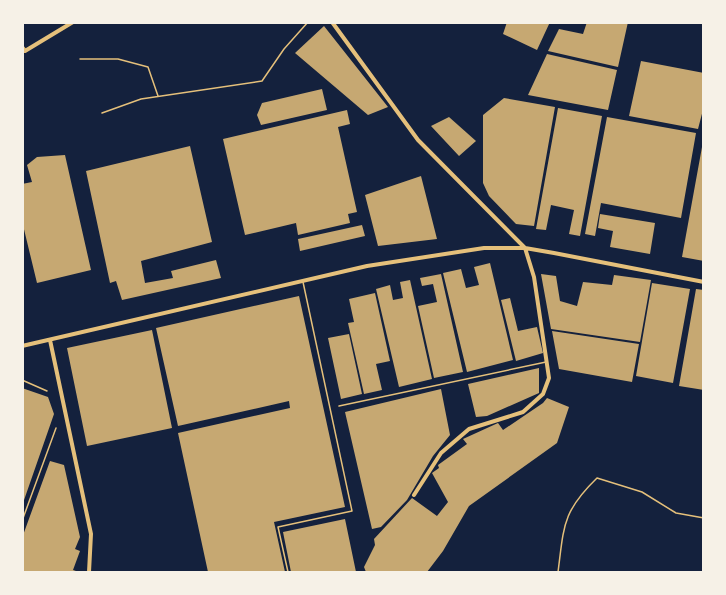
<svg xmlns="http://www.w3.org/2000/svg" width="726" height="595" viewBox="0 0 726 595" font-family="Commissioner,sans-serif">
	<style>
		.building { fill: #c6a872 }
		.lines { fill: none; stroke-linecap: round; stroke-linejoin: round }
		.path { stroke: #e5c07b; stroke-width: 1.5 }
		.service { stroke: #e5c07b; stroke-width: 1.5 }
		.minor { stroke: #e5c07b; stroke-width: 4 }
	</style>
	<rect width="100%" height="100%" fill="#14213d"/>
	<path class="building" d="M 507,22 L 550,22 L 537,50 L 503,34 Z
		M 587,22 L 628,22 L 618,67 L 548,51 L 559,29 L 583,34 Z
		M 324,26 L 388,107 L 368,115 L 295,53 Z
		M 547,54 L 617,70 L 608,110 L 528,95 Z
		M 641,61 L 704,73 L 704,106 L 698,129 L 629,116 Z
		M 322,89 L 327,110 L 261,125 L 257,115 L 262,103 Z
		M 504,98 L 555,107 L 534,226 L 516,224 L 489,196 L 483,183 L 483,115 Z
		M 558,108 L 602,116 L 580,236 L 569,234 L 574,210 L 551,205 L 546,230 L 536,229 Z
		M 347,110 L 350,124 L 338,127 L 357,212 L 348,214 L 350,223 L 298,235 L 296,223 L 245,235 L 223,139 Z
		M 449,117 L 476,141 L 459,156 L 431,126 Z
		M 607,117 L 696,133 L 681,218 L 601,203 L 595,236 L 585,234 Z
		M 190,146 L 212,242 L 141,261 L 145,283 L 173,278 L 171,271 L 216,260 L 221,278 L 122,300 L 116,281 L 110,283 L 86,171 Z
		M 702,147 L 704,147 L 704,261 L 682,257 Z
		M 65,155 L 91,270 L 37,283 L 22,221 L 22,184 L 32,182 L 27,165 L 37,157 Z
		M 421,176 L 437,239 L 378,246 L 365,195 Z
		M 600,214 L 655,223 L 650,254 L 610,247 L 613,231 L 598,228 Z
		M 362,225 L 365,236 L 300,251 L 298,239 Z
		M 490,263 L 513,360 L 467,372 L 443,273 L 461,269 L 466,288 L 479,285 L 474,267 Z
		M 441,274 L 463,372 L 434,378 L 418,306 L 437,302 L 433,284 L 422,286 L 420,278 Z
		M 541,274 L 556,276 L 560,301 L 577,306 L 583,282 L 612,285 L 614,275 L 651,280 L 640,342 L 551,329 Z
		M 410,280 L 432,379 L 399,387 L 376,289 L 390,285 L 393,300 L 403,298 L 400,282 Z
		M 652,283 L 690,289 L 673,383 L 636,376 Z
		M 696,289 L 704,290 L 704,390 L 679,386 Z
		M 375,293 L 390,361 L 376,364 L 382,390 L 364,394 L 348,323 L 354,322 L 349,299 Z
		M 299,296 L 345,507 L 274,522 L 285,572 L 208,572 L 178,433 L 290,408 L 289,401 L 178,426 L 156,328 Z
		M 510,298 L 518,331 L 537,327 L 543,353 L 516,361 L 501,300 Z
		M 152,330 L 172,428 L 87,446 L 67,348 Z
		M 552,331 L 639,344 L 632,382 L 559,369 Z
		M 349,334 L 362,394 L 341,399 L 328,338 Z
		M 539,368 L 539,393 L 487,416 L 476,417 L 468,384 Z
		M 22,388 L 48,397 L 54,414 L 23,503 Z
		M 441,389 L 450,435 L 433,456 L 407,500 L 381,527 L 372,529 L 345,412 Z
		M 547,398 L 569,407 L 557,443 L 469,506 L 443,551 L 427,572 L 366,572 L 364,567 L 375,545 L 374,539 L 412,498 L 437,516 L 448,502 L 432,473 L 439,468 L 438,465 L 467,444 L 463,439 L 498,423 L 503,430 L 543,403 Z
		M 50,461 L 64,465 L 80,537 L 75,549 L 80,551 L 73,570 L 79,572 L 22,572 L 22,538 Z
		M 345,519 L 356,572 L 291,572 L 283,532 Z"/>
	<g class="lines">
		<path class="path" d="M 80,59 L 118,59 L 148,67 L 158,96
			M 102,113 L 141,99 L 262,81 L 284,49 L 308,22"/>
		<path class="service" d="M 22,380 L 47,391
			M 339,406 L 546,362
			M 22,521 L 56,428
			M 288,572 L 278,527 L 352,511 L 303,282
			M 558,572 C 564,526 562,512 597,478 L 642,492 L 676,513 L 704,518"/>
		<path class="minor" d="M 332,22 L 418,140 L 525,248 L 534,277 L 549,378 L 543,394 L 523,412 L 469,429 L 441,453 L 414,495
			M 702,22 L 704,23
			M 22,47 L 25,51 L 73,22
			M 50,340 L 91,534 L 89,572
			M 22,346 L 367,266 L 484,248 L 525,248 L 554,253 L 704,282"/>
	</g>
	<rect width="726" height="595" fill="none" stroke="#f6f1e7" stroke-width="48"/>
</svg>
